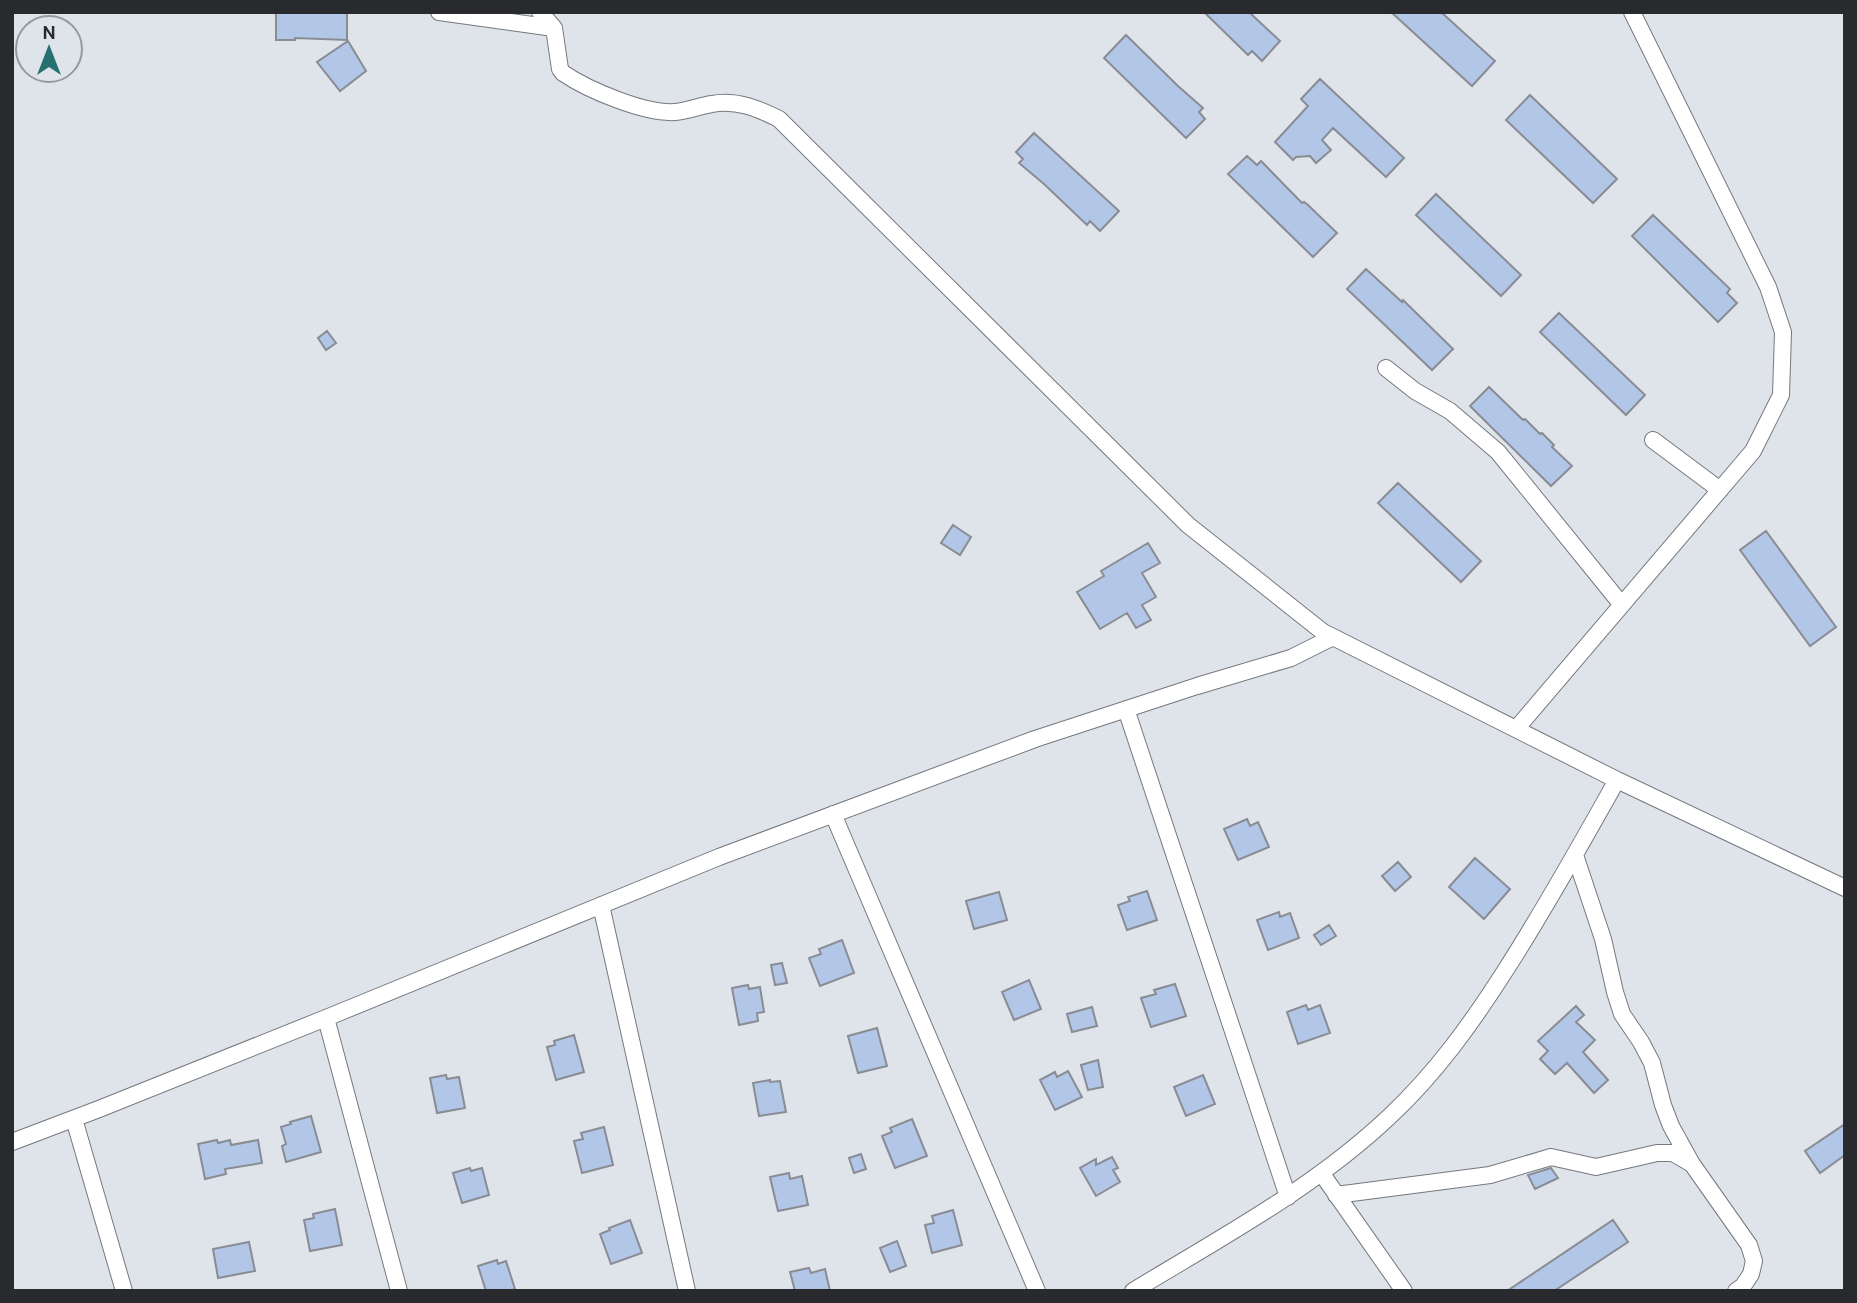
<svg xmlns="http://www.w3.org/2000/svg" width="1857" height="1303" viewBox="0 0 1857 1303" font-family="Overpass,sans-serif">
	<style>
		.building { fill: #b2c6e8; stroke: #898c93; stroke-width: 2 }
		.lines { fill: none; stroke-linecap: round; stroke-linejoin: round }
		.street-casing { stroke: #75787f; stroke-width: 18 }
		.street { stroke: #fff; stroke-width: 16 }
	</style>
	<rect width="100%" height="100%" fill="#dfe3ea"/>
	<path class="building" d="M 276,12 L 347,12 L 347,40 L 295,38 L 295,40 L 276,40 Z
		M 1204,12 L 1249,12 L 1280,41 L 1262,61 L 1252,51 L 1248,55 Z
		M 1391,12 L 1441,12 L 1495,61 L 1472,86 Z
		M 1126,35 L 1178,86 L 1203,108 L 1199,112 L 1205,119 L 1186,138 L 1104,58 Z
		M 348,41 L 366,71 L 340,91 L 317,62 Z
		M 1320,79 L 1404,158 L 1386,177 L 1333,128 L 1322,140 L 1331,150 L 1316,163 L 1310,156 L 1296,157 L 1293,160 L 1275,142 L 1308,106 L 1301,99 Z
		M 1530,95 L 1617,179 L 1593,203 L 1506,120 Z
		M 1034,133 L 1119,211 L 1100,231 L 1090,221 L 1087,225 L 1044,184 L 1019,163 L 1023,159 L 1016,152 Z
		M 1247,156 L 1257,165 L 1261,161 L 1302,203 L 1304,202 L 1308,205 L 1337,233 L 1313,257 L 1228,174 Z
		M 1436,194 L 1521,275 L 1501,296 L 1416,215 Z
		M 1653,215 L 1730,289 L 1727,293 L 1737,303 L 1718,322 L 1632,236 Z
		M 1366,269 L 1402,302 L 1403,300 L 1453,349 L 1432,370 L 1347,289 Z
		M 1559,313 L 1645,395 L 1626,415 L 1540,332 Z
		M 327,331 L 336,343 L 326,350 L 318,338 Z
		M 1489,387 L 1523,420 L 1525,419 L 1540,434 L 1542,433 L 1554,445 L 1552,447 L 1572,466 L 1551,486 L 1470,406 Z
		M 1398,483 L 1481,561 L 1461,582 L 1378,503 Z
		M 953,525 L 971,537 L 960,555 L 941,543 Z
		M 1766,531 L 1836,627 L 1810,646 L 1740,550 Z
		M 1148,543 L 1160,563 L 1142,573 L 1156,597 L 1142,605 L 1151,620 L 1136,628 L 1127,613 L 1100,629 L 1077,592 L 1104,576 L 1101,571 Z
		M 1247,819 L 1250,826 L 1258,822 L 1269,847 L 1238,860 L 1224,829 Z
		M 1475,858 L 1510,889 L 1484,919 L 1449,887 Z
		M 1398,862 L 1411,877 L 1395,891 L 1382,876 Z
		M 1147,891 L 1157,920 L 1127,930 L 1118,905 L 1130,901 L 1128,897 Z
		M 999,892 L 1007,920 L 974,929 L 966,901 Z
		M 1279,912 L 1280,917 L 1290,913 L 1299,938 L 1268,950 L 1257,920 Z
		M 1329,925 L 1336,936 L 1321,945 L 1314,935 Z
		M 842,940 L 854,973 L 820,986 L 809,958 L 821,954 L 819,949 Z
		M 782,963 L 787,983 L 775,985 L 771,965 Z
		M 1029,980 L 1041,1009 L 1014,1020 L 1002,992 Z
		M 1175,984 L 1186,1016 L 1151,1027 L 1141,998 L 1156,994 L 1154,990 Z
		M 748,985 L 749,989 L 760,987 L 764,1012 L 757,1013 L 758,1021 L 739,1025 L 732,988 Z
		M 1306,1005 L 1308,1010 L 1320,1005 L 1330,1033 L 1298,1044 L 1287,1012 Z
		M 1576,1006 L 1584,1015 L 1576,1022 L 1595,1040 L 1583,1052 L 1608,1080 L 1594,1093 L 1567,1063 L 1555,1074 L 1540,1059 L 1548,1051 L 1538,1041 Z
		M 1092,1007 L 1097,1026 L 1072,1032 L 1067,1014 Z
		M 877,1028 L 887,1066 L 858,1073 L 848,1036 Z
		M 574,1035 L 584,1072 L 556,1080 L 547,1047 L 555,1045 L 554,1041 Z
		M 1098,1060 L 1103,1087 L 1088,1090 L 1081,1065 Z
		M 1068,1071 L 1082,1097 L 1055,1110 L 1040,1080 L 1055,1072 L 1057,1077 Z
		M 446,1075 L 447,1079 L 459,1077 L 465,1108 L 437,1113 L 430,1078 Z
		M 1203,1075 L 1215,1104 L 1186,1116 L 1174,1087 Z
		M 770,1080 L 770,1082 L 780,1081 L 786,1112 L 759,1116 L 753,1083 Z
		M 311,1116 L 321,1152 L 286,1162 L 282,1146 L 286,1144 L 281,1127 L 291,1124 L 290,1122 Z
		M 912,1119 L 927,1156 L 895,1168 L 882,1136 L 892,1132 L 890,1128 Z
		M 1845,1124 L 1845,1155 L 1820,1173 L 1805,1151 Z
		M 604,1127 L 613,1165 L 582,1173 L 574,1141 L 583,1139 L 581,1133 Z
		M 217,1140 L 218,1143 L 230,1140 L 231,1145 L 258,1140 L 262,1163 L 225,1169 L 226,1174 L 205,1179 L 198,1144 Z
		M 861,1154 L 866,1169 L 854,1173 L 849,1158 Z
		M 1112,1157 L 1118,1168 L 1113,1170 L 1120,1182 L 1096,1196 L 1080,1168 L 1096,1159 L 1096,1165 Z
		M 470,1168 L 471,1171 L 482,1168 L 489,1195 L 462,1203 L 453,1173 Z
		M 1551,1168 L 1558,1178 L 1535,1189 L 1528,1175 Z
		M 789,1173 L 790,1179 L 802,1176 L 808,1205 L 778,1211 L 770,1177 Z
		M 335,1209 L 342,1245 L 310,1251 L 304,1220 L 314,1218 L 313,1214 Z
		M 953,1210 L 962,1245 L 932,1253 L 925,1225 L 934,1223 L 932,1216 Z
		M 630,1220 L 642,1253 L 611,1264 L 600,1234 L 610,1230 L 609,1228 Z
		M 1613,1220 L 1628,1242 L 1554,1291 L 1507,1291 Z
		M 897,1241 L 906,1266 L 890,1272 L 880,1248 Z
		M 249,1242 L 255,1271 L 218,1278 L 213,1249 Z
		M 497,1260 L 498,1264 L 506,1261 L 515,1289 L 508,1291 L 486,1291 L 478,1266 Z
		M 809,1268 L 811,1273 L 825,1269 L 830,1291 L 795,1291 L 790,1272 Z"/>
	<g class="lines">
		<g class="street-casing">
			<path id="street" d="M 439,12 L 554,28
				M 540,12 L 554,28 L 560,69 L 563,73 C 588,90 645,114 675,112 C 688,111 699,106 712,104 C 736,99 759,109 779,119 L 1188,525 L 1323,632 L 1617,780 L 1845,888
				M 1386,368 L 1415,391 L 1450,411 L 1498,452 L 1622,605
				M 1653,440 L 1720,490
				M 1126,709 L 1288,1197
				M 1516,729 L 1753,451 L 1781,395 L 1783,332 L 1768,287 L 1632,12
				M 833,814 L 1037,1291
				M 1575,855 L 1603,939 L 1615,992 L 1622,1014 L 1641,1042 L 1652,1063 L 1663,1105 L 1671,1126 L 1692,1164 L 1749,1245 L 1754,1261 L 1751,1274 L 1743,1286 L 1736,1291
				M 601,905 L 687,1291
				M 326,1018 L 399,1291
				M 74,1119 L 124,1291
				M 12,1142 L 99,1109 L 326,1018 L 719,857 L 1035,739 L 1197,686 L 1291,658 L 1333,637
				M 1322,1174 L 1404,1291
				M 1336,1195 L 1490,1175 L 1551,1157 L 1596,1167 L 1657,1153 L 1673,1153 L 1692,1164
				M 1133,1291 C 1222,1237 1314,1188 1390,1116 C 1436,1073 1471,1024 1505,971 C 1545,909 1581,844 1617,780"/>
		</g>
		<use href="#street" class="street"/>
	</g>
	<rect width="1857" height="1303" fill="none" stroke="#292a2d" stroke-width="28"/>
	<g transform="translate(49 49)"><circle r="33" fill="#dfe3ea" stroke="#96999e" stroke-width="2"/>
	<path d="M0-5L12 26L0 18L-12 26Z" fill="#267170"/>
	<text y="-10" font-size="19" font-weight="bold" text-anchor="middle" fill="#292a2d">N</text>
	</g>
</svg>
